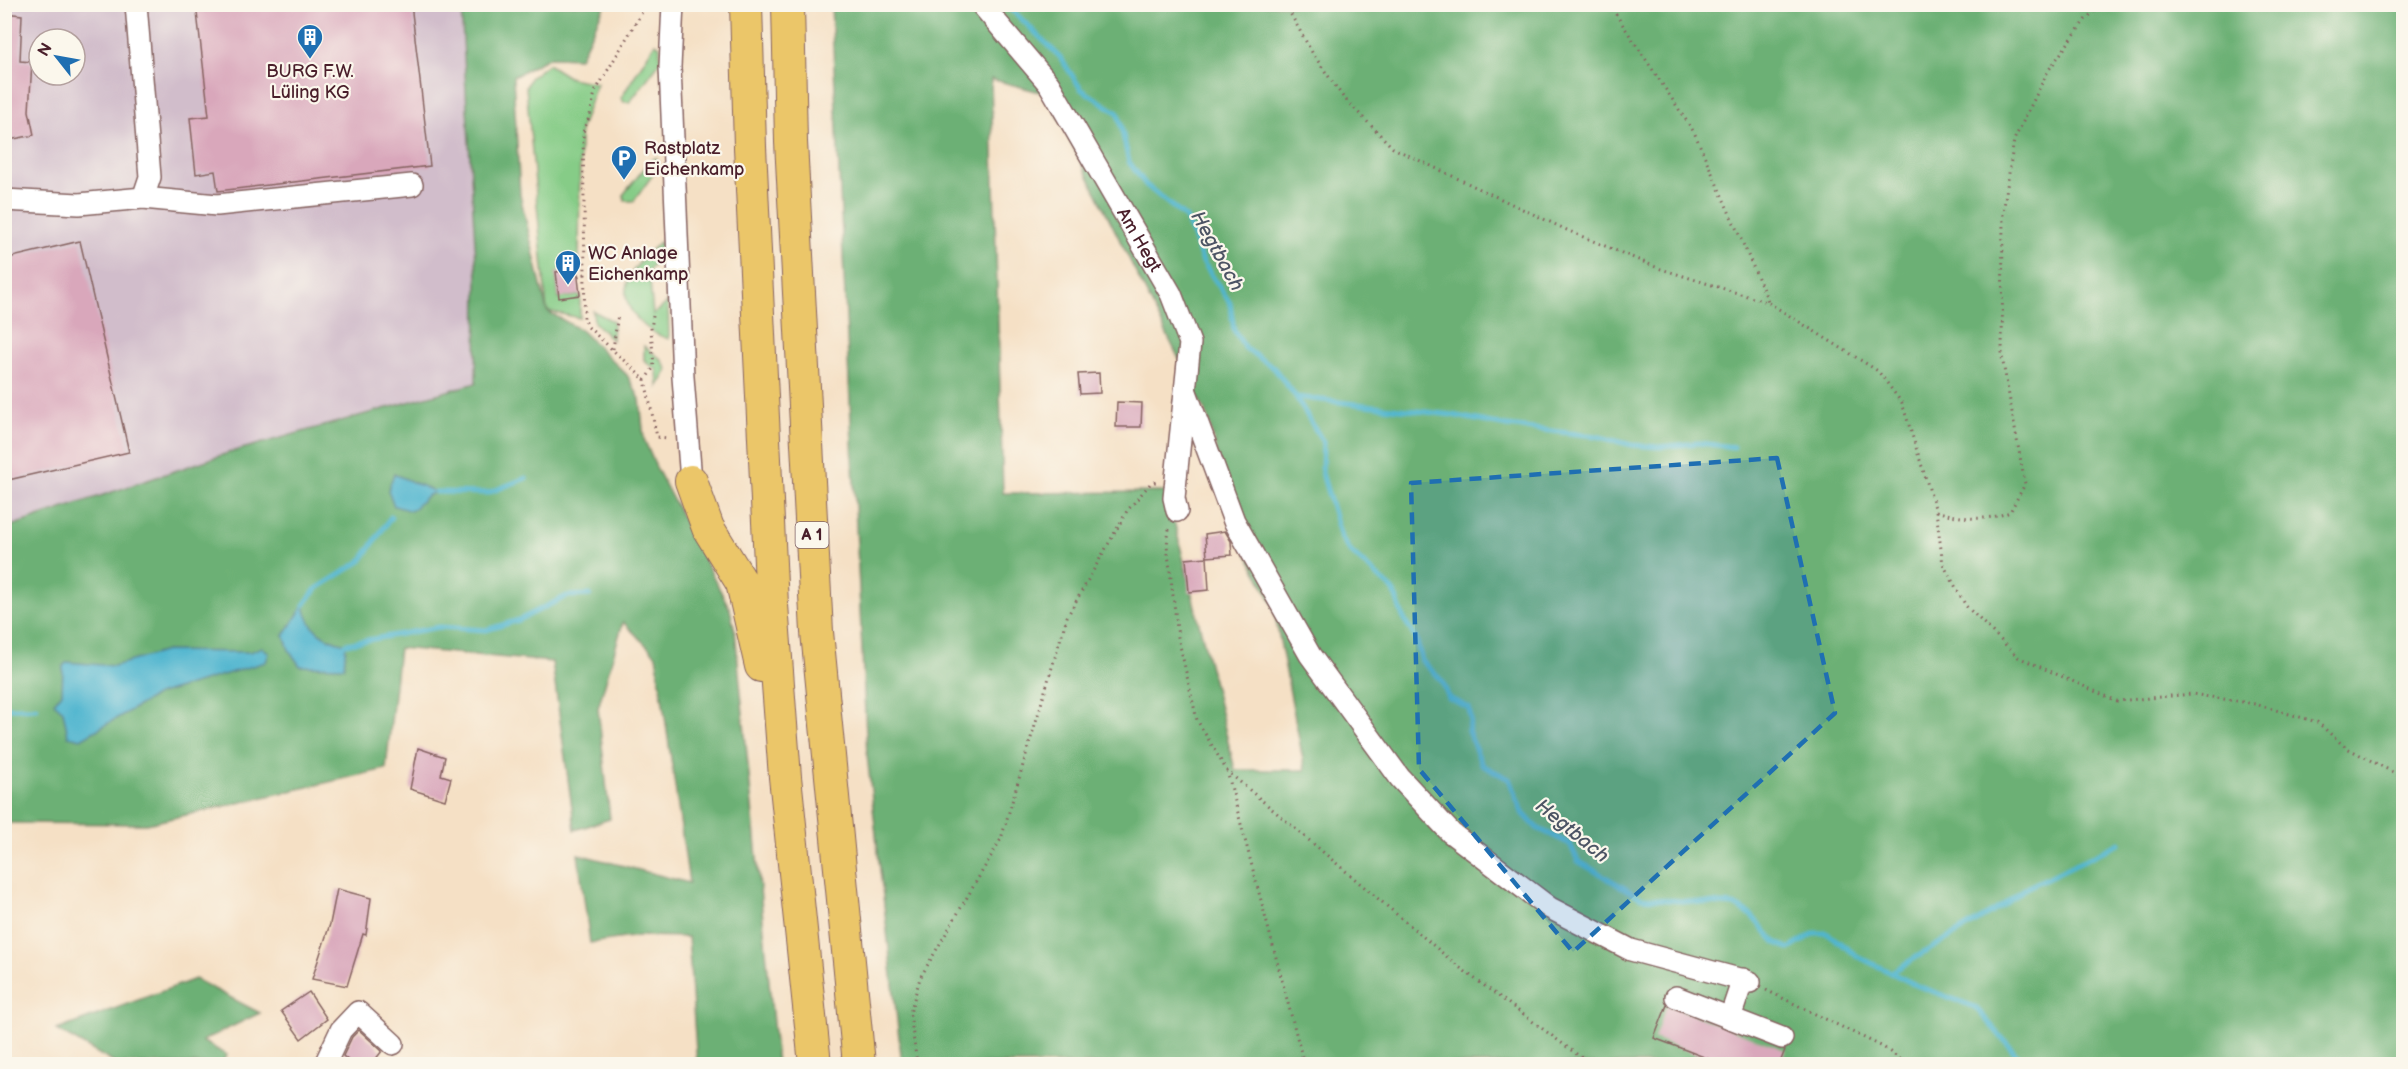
<svg xmlns="http://www.w3.org/2000/svg" width="2408" height="1069" viewBox="0 0 2408 1069" font-family="'Balsamiq Sans',sans-serif">
	<style>
		.industrial { fill: #d1bdcb; fill-rule: evenodd }
		.green { fill: #86cc87; stroke: #687659; stroke-width: 1.5 }
		.forest { fill: #6cb074; stroke: #5b6850; stroke-width: 1.5; fill-rule: evenodd }
		.water { fill: #50b5cf; stroke: #4d6a7d; stroke-width: 1.5 }
		.lines { fill: none; stroke-linecap: round; stroke-linejoin: round }
		.stream { stroke: #50b5cf; stroke-width: 5 }
		.building { fill: #d9a7bb }
		.minor-casing { stroke: #866361; stroke-width: 24 }
		.highway-casing { stroke: #866361; stroke-width: 34 }
		.path { stroke: #866361; stroke-width: 3; stroke-dasharray: 1.5 4.5; stroke-linecap: butt }
		.minor { stroke: #fff; stroke-width: 21 }
		.highway { stroke: #ebc669; stroke-width: 32 }
		.marked { fill: #1f6fb2; fill-opacity: 0.2; stroke: #1f6fb2; stroke-width: 4.5; stroke-dasharray: 12 8; stroke-linejoin: round }
		.labels { text-anchor: middle; dominant-baseline: central; stroke-width: 4.5; stroke-linejoin: round; paint-order: stroke }
		.shield { fill: #fbf7ec; stroke: #7f6065; stroke-width: 1.5 }
		.shield-label { font-size: 16px; font-weight: bold; fill: #4a1f2b }
		.poi-label { font-size: 18px; fill: #4a1f2b; stroke: #fbf7ec; text-anchor: start }
		.street-label { font-size: 18px; fill: #4a1f2b; stroke: #fbf7ec }
		.water-label { font-size: 20px; font-style: italic; fill: #4c5464; stroke: #fbf7ec }
	</style>
	<rect width="100%" height="100%" fill="#fbf7ec"/>
	<filter id="ink" filterUnits="userSpaceOnUse"><feTurbulence type="fractalNoise" baseFrequency=".0167" numOctaves="2"/><feDisplacementMap in="SourceGraphic" scale="12" xChannelSelector="R" yChannelSelector="G"/><feConvolveMatrix kernelMatrix="1 2 1 2 8 2 1 2 1" color-interpolation-filters="sRGB"/></filter>
	<filter id="wash" filterUnits="userSpaceOnUse"><feTurbulence type="fractalNoise" baseFrequency=".008" numOctaves="4" result="noise"/><feDisplacementMap in="SourceGraphic" scale="24" xChannelSelector="R" yChannelSelector="G"/><feGaussianBlur stdDeviation="1.35" result="paint"/><feColorMatrix in="noise" values="0 0 0 0 0 0 0 0 0 0 0 0 0 0 0 0 0 1.4 0 .05"/><feComposite in="paint" operator="in"/></filter>
	<g filter="url(#wash)">
		<rect width="100%" height="100%" fill="#f5e0c5"/>
		<path class="industrial" d="M 5,5 L 461,5 L 477,278 L 476,383 L 231,452 L 5,528 ZM 39,39 L 75,39 L 75,75 L 39,75 Z"/>
		<path class="green" d="M 655,43 L 660,46 L 660,62 L 630,102 L 624,102 L 621,98 Z
			M 548,64 L 570,78 L 597,83 L 580,131 L 579,268 L 556,272 L 559,298 L 580,295 L 580,318 L 547,311 L 526,87 L 530,78 Z
			M 656,158 L 659,166 L 634,201 L 625,201 L 623,195 L 650,161 Z
			M 659,242 L 665,252 L 649,270 L 653,315 L 668,302 L 669,339 C 647,333 620,309 627,284 C 631,268 648,254 659,242 Z
			M 593,311 L 613,321 L 612,340 L 594,322 Z
			M 644,346 L 661,359 L 668,370 L 658,387 L 657,370 L 644,361 Z"/>
		<path class="forest" d="M 461,5 L 605,5 L 580,58 L 550,57 L 513,77 L 520,195 L 547,311 L 581,330 L 627,375 L 640,399 L 644,439 L 656,467 L 730,609 L 735,631 L 777,1064 L 697,1064 L 688,937 L 639,936 L 590,943 L 578,854 L 689,883 L 656,655 L 623,622 L 598,708 L 610,819 L 575,830 L 552,662 L 399,648 L 386,769 L 147,824 L 5,823 L 5,528 L 231,452 L 476,383 L 477,278 Z
			M 831,5 L 2403,5 L 2403,1064 L 902,1064 L 867,755 ZM 991,79 L 1047,94 L 1207,415 L 1240,540 L 1273,605 L 1305,770 L 1235,770 L 1167,492 L 1003,493 Z
			M 195,979 L 260,1013 L 202,1041 L 227,1055 L 221,1064 L 116,1064 L 57,1030 Z"/>
		<path class="water" d="M 394,474 L 436,492 L 427,496 L 411,511 L 394,506 L 388,490 Z
			M 304,605 C 308,629 323,639 346,644 L 344,667 L 300,666 L 289,650 L 284,635 Z
			M 262,647 L 269,653 L 266,662 L 157,695 L 81,739 L 68,736 L 63,711 L 54,703 L 62,693 L 63,666 L 67,662 L 114,666 L 166,651 L 250,652 Z"/>
		<g class="lines">
			<path class="stream" d="M 1006,4 L 1060,57 L 1081,89 L 1118,113 L 1129,162 L 1146,185 L 1186,218 L 1203,262 L 1230,303 L 1234,330 L 1245,348 L 1274,368 L 1296,397 L 1323,442 L 1322,473 L 1341,537 L 1351,552 L 1394,591 L 1403,617 L 1416,639 L 1422,661 L 1442,681 L 1449,698 L 1469,708 L 1471,721 L 1468,731 L 1482,765 L 1509,779 L 1522,812 L 1537,828 L 1570,844 L 1578,861 L 1641,898 L 1734,905 L 1751,915 L 1775,942 L 1789,949 L 1815,933 L 1827,933 L 1857,956 L 1918,986 L 1975,1007 L 2025,1064
				M 1296,397 L 1452,415 L 1507,426 L 1596,436 L 1632,445 L 1659,447 L 1699,443 L 1734,447
				M 436,492 L 488,493 L 526,478
				M 304,605 L 316,589 L 361,561 L 391,517
				M 346,644 L 439,627 L 486,630 L 519,620 L 567,596 L 590,595
				M 4,708 L 36,708
				M 1890,973 L 2002,906 L 2026,888 L 2120,843"/>
		</g>
		<g id="blocks">
			<path class="building" d="M 196,4 L 411,4 L 430,166 L 218,191 L 215,171 L 196,174 L 190,118 L 209,116 Z
				M 4,13 L 22,15 L 20,61 L 32,62 L 29,111 L 34,135 L 4,141 Z
				M 80,241 L 129,452 L 4,481 L 4,259 Z
				M 577,269 L 580,295 L 559,298 L 556,272 Z
				M 1099,373 L 1100,393 L 1080,394 L 1078,374 Z
				M 1117,402 L 1142,403 L 1141,427 L 1116,427 Z
				M 1225,531 L 1231,541 L 1232,555 L 1207,557 L 1205,534 Z
				M 1207,557 L 1209,590 L 1189,592 L 1186,559 Z
				M 418,748 L 445,757 L 441,775 L 451,778 L 445,800 L 410,789 Z
				M 337,889 L 371,898 L 366,935 L 363,934 L 347,986 L 312,979 L 330,924 Z
				M 309,992 L 327,1019 L 301,1039 L 281,1011 Z
				M 1667,1005 L 1785,1050 L 1779,1065 L 1725,1065 L 1654,1038 Z
				M 359,1030 L 382,1051 L 371,1065 L 354,1065 L 343,1056 L 352,1037 Z"/>
		</g>
	</g>
	<g filter="url(#ink)">
		<use href="#blocks" fill-opacity="0" stroke="#866361" stroke-width="1.5"/>
		<g class="lines">
			<g class="minor-casing">
				<g id="minor">
					<path d="M 673,4 L 670,67 L 683,377 L 691,481"/>
					<path id="s1" d="M 981,4 L 1049,84 L 1171,294 L 1190,343 L 1174,498 L 1177,511"/>
					<path d="M 143,198 L 217,205 L 412,185"/>
					<path d="M 4,200 L 79,204 L 143,198 L 150,177 L 136,4"/>
					<path d="M 1186,392 L 1234,521 L 1310,655 L 1400,778 L 1451,833 L 1550,908 L 1631,950 L 1750,982"/>
					<path d="M 1676,997 L 1782,1038"/>
					<path d="M 1730,1018 L 1743,979"/>
					<path d="M 325,1064 L 341,1030 L 358,1012 L 393,1044"/>
				</g>
			</g>
			<g class="highway-casing">
				<path id="highway" d="M 746,4 L 750,147 L 772,605 L 785,777 L 815,1064
					M 788,4 L 791,142 L 817,632 L 859,1064
					M 691,481 L 708,528 L 742,583 L 761,666"/>
			</g>
			<path class="path" d="M 1285,4 L 1313,54 L 1343,97 L 1393,148 L 1569,231 L 1658,268 L 1769,303 L 1878,371 L 1902,403 L 1936,511 L 1943,564 L 1966,606 L 2018,657 L 2117,701 L 2192,694 L 2255,704 L 2317,722 L 2345,747 L 2404,778
				M 1609,4 L 1694,132 L 1769,303
				M 585,274 L 584,318 L 588,327 L 645,380
				M 578,276 L 585,274 L 583,132 L 590,115 L 595,92 L 645,7
				M 653,316 L 651,329 L 654,367 L 645,380 L 657,437 L 668,438
				M 613,349 L 618,314
				M 1936,511 C 1963,519 1983,522 2010,512 L 2025,484 L 2002,357 L 2003,213 L 2014,140 L 2048,71 L 2085,20 L 2102,4
				M 1169,529 L 1167,545 L 1178,637 L 1197,720 L 1227,771 L 1459,967 L 1590,1064
				M 1227,771 L 1304,1064
				M 1766,990 L 1883,1047 L 1907,1064
				M 917,1064 L 910,1013 L 920,978 L 1001,839 L 1067,617 L 1127,511 L 1150,484 L 1158,481"/>
			<use href="#minor" class="minor"/>
			<use href="#highway" class="highway"/>
		</g>
	</g>
	<path class="marked" d="M 1777,458 L 1835,713 L 1573,952 L 1419,769 L 1411,483 Z"/>
	<defs>
		<g id="building-pin" transform="scale(1.35)"><path d="M0 17L-7.5 6A9.5 9.5 0 1 1 7.5 6Z" fill="#1f6fb2" stroke="#fbf7ec"/><path d="M-4-6H4V6H1V3H-1V6H-4ZM-2.5-4.3h1.7v1.8h-1.7ZM.8-4.3h1.7v1.8H.8ZM-2.5-1h1.7V.8h-1.7ZM.8-1h1.7V.8H.8Z" fill="#fff"/></g>
		<g id="parking-pin" transform="scale(1.35)"><path d="M0 17L-7.5 6A9.5 9.5 0 1 1 7.5 6Z" fill="#1f6fb2" stroke="#fbf7ec"/><path d="M-3.5-5.5H1a3.5 3.5 0 0 1 0 7H-1V5.5H-3.5ZM-1-3.4V-.6H.8a1.4 1.4 0 0 0 0-2.8Z" fill="#fff"/></g>
	</defs>
	<g fill-rule="evenodd">
		<use href="#building-pin" x="310" y="37"/>
		<use href="#parking-pin" x="624" y="158"/>
		<use href="#building-pin" x="568" y="263"/>
	</g>
	<g class="labels">
		<rect class="shield" x="795.5" y="522" width="33" height="26" rx="4.5"/>
		<g class="shield-label">
			<text x="812" y="535">A 1</text>
		</g>
		<g class="poi-label">
			<text x="310" y="71" text-anchor="middle">BURG F.W.<tspan x="310" dy="21">Lüling KG</tspan></text>
			<text x="644" y="148">Rastplatz<tspan x="644" dy="21">Eichenkamp</tspan></text>
			<text x="588" y="253">WC Anlage<tspan x="588" dy="21">Eichenkamp</tspan></text>
		</g>
		<g class="street-label">
			<text stroke="none"><textPath href="#s1" startOffset="285">Am Hegt</textPath></text>
		</g>
		<g class="water-label">
			<text transform="translate(1217 251) rotate(61)">Hegtbach</text>
			<text transform="translate(1572 831) rotate(39)">Hegtbach</text>
		</g>
	</g>
	<rect width="2408" height="1069" fill="none" stroke="#fbf7ec" stroke-width="24"/>
	<g transform="translate(57 57) rotate(301)"><circle r="28" fill="#fbf7ec" stroke="#b4a19f" stroke-width="1.5"/>
	<path d="M0-4.5L10 22L0 15L-10 22Z" fill="#1f6fb2"/>
	<text y="-9" font-size="16" font-weight="bold" text-anchor="middle" fill="#4a1f2b">N</text>
	</g>
</svg>
